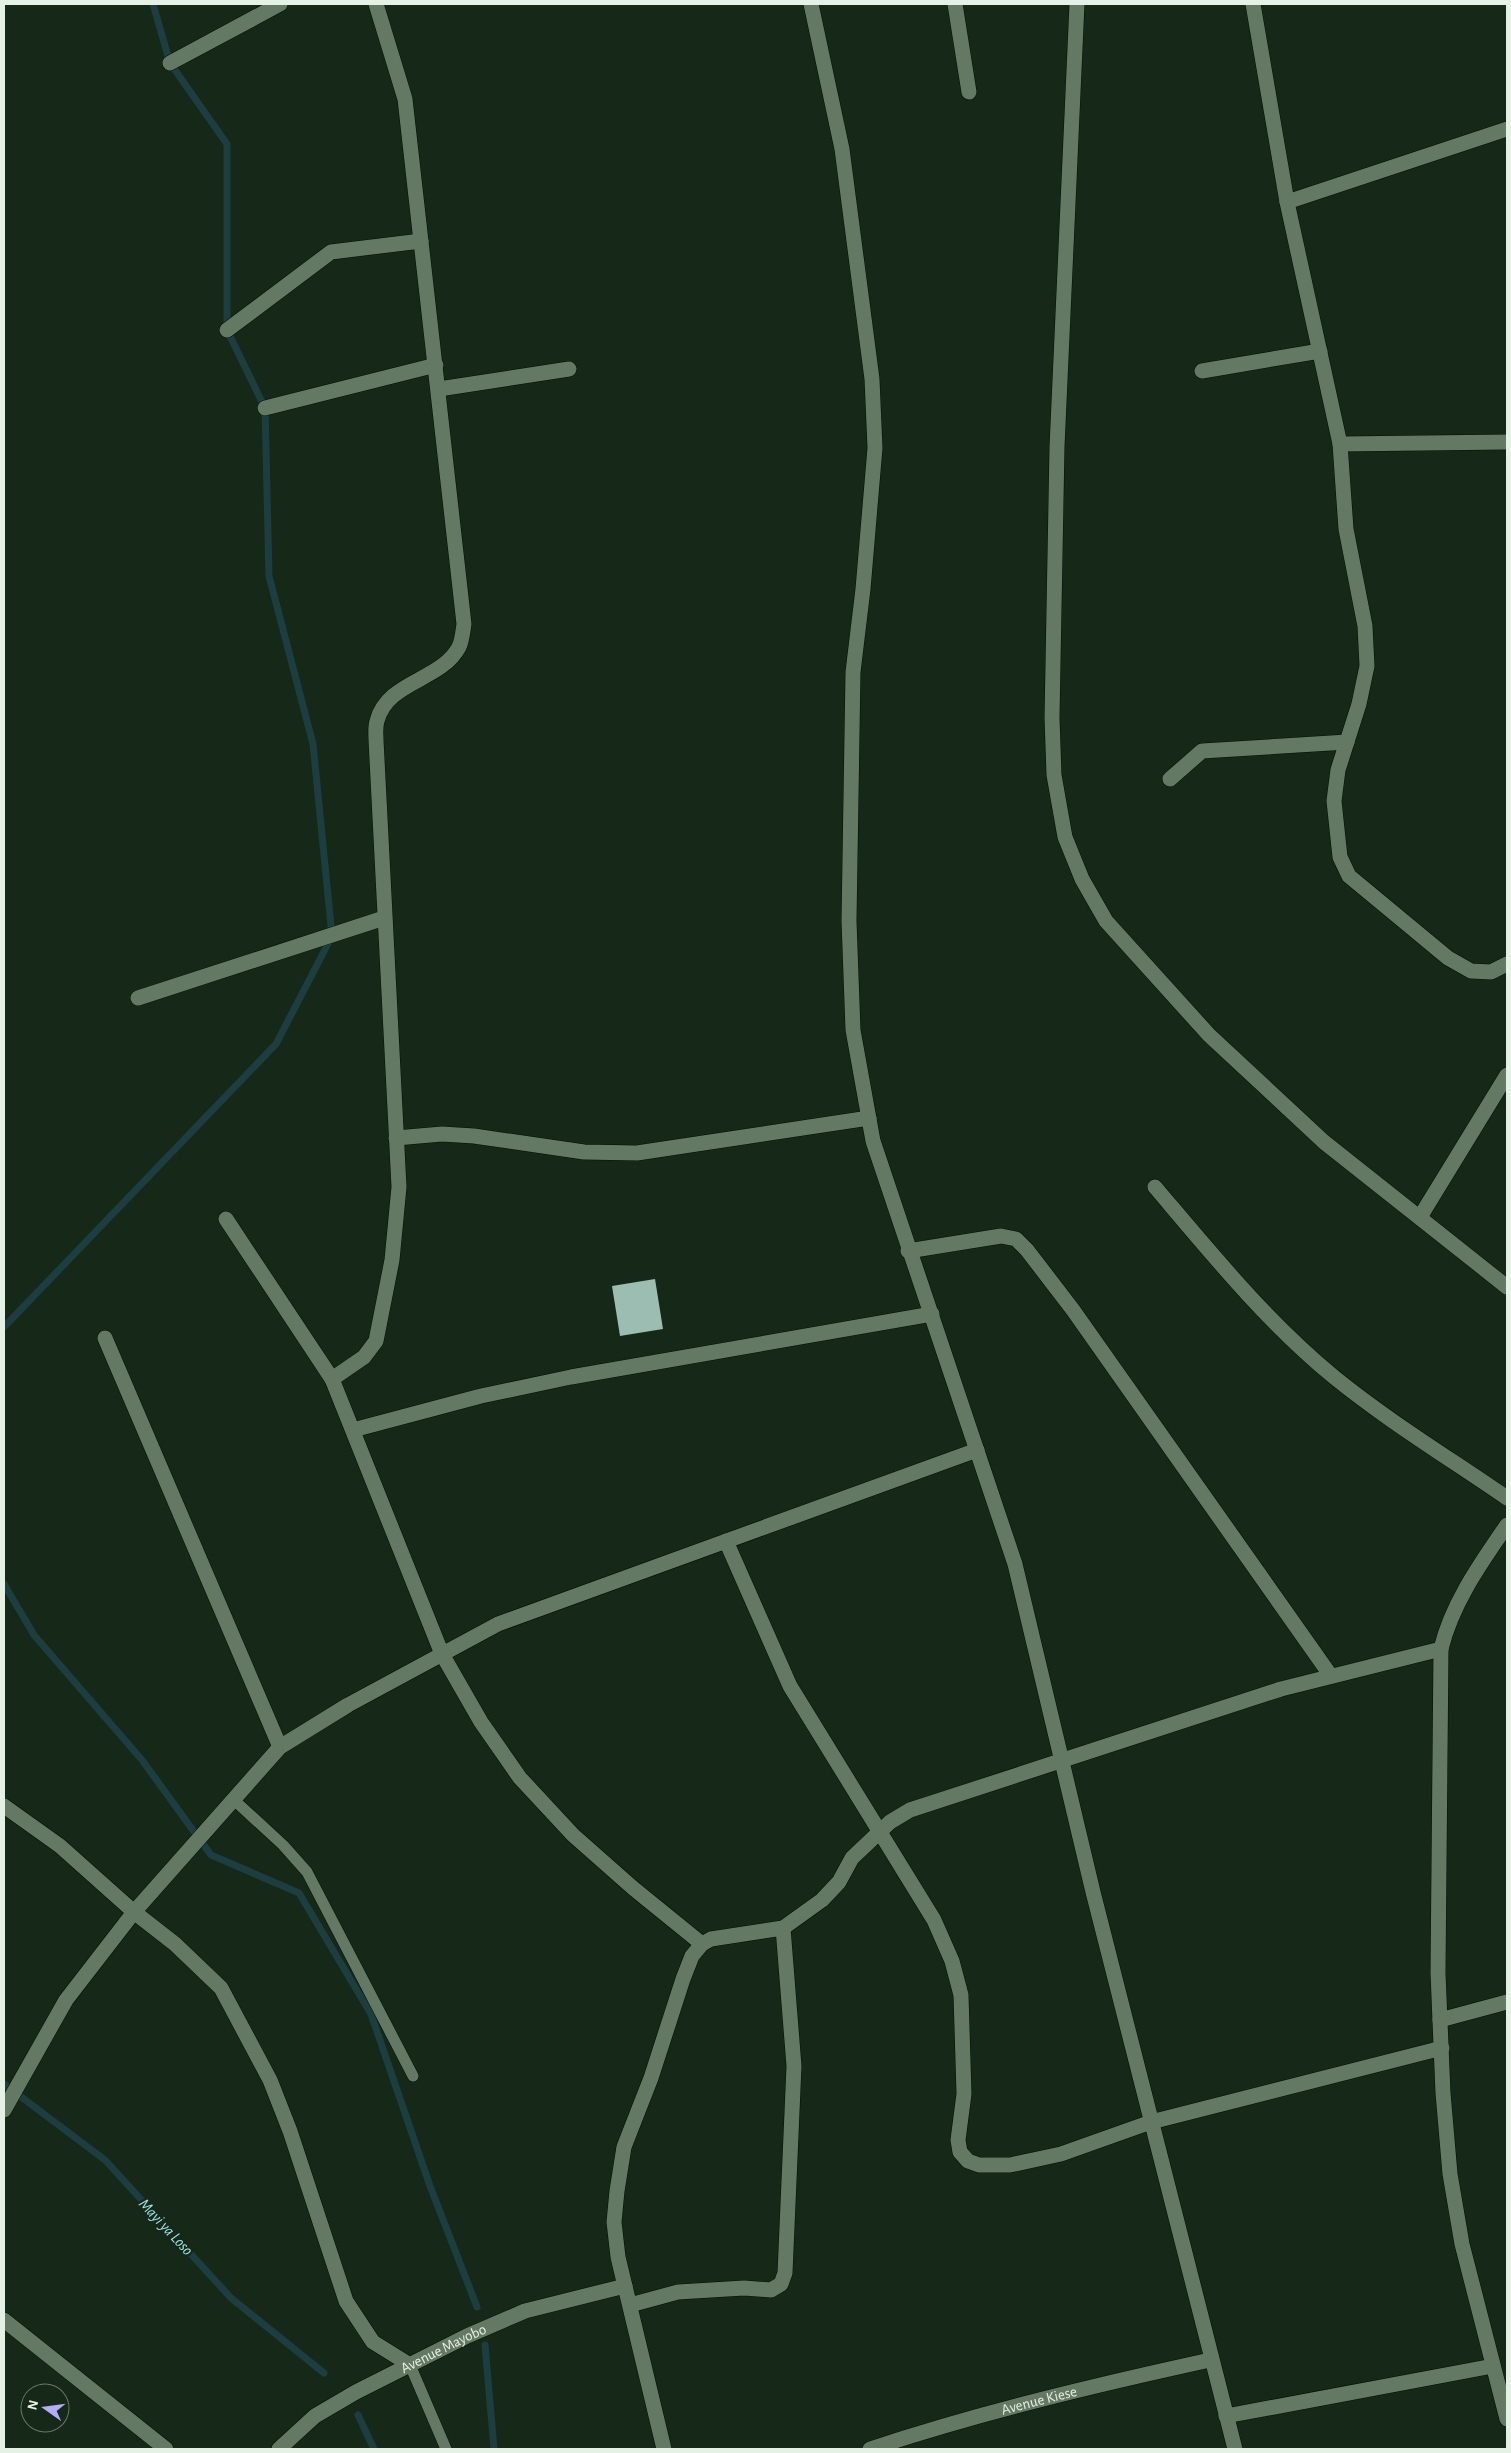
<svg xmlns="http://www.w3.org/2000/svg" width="1511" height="2453" viewBox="0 0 1511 2453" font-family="'Alegreya Sans',sans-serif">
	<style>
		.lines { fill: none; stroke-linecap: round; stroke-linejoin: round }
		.stream { stroke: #1c3e41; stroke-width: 7 }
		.building { fill: #9bbdb2 }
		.service-casing { stroke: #021103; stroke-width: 12 }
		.minor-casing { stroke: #021103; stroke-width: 16 }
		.service { stroke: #647964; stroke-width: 11 }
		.minor { stroke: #647964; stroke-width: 15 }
		.labels { text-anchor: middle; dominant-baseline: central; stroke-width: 5; stroke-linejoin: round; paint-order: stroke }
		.street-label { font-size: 15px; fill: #e6f1e6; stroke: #162817 }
		.water-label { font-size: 16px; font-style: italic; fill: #9de3e9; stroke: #162817 }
	</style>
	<rect width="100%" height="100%" fill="#162817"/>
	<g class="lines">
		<path class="stream" d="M 4,1327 L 276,1044 L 332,936 L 313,744 L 269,576 L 265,408 L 227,330 L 227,144 L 170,63 L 153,4
			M 4,1584 L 34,1635 L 142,1760 L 211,1855 L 299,1893 L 371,2014 L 430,2186 L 477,2307
			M 4,2084 L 105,2160 L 231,2298 L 324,2373
			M 485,2345 L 494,2449
			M 358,2415 L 374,2449"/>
	</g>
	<path class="building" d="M 655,1279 L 663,1329 L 620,1336 L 612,1286 Z"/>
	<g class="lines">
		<g class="service-casing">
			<path id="service" d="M 233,1799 L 283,1845 L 307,1872 L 413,2076
				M 410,2365 L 446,2449"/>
		</g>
		<g class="minor-casing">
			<g id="minor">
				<path d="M 811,4 L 842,149 L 872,379 L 875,448 L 863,589 L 853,672 L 849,921 L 853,1030 L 873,1141 L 1015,1564 L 1093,1892 L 1235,2449"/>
				<path d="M 955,4 L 969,92"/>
				<path d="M 1077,4 L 1057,447 L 1052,718 L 1054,775 L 1065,837 L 1082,879 L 1106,921 L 1209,1035 L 1324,1142 L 1507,1287"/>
				<path d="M 1253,4 L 1287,202 L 1340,444 L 1346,529 L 1365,626 L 1367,666 L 1359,704 L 1338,770 L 1334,801 L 1340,857 L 1349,876 L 1448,958 L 1471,971 L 1491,972 L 1507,964"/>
				<path d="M 170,63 L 280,4"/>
				<path d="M 1287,202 L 1507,129"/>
				<path d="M 227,330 L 331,252 L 421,241"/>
				<path d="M 1202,371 L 1320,351"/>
				<path d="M 439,389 L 569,369"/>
				<path d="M 265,408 L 436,365"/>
				<path d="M 1340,444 L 1507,442"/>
				<path d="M 1170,779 L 1202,751 L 1347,742"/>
				<path d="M 138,998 L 384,918"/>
				<path d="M 396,1138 L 442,1134 L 474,1136 L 584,1152 L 637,1153 L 869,1118"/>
				<path d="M 1155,1187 C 1211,1253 1266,1321 1334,1377 C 1388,1421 1449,1458 1507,1498"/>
				<path d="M 1420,1217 L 1507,1075"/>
				<path d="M 226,1219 L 332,1379 L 442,1654 L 481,1722 L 520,1778 L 573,1835 L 633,1888 L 702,1944"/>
				<path d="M 908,1251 L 1001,1236 L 1016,1239 L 1027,1250 L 1073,1310 L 1331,1676"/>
				<path d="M 105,1338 L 280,1747"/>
				<path d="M 332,1379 L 364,1357 L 376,1341 L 392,1260 L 399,1187 L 376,740 C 376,734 375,727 377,721 C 387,681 441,681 459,647 C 462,641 463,631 464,624 L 405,99 L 376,4"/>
				<path d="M 353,1430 L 481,1396 L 571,1377 L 932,1314"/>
				<path d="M 1507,1525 C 1481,1563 1452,1603 1441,1649 L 1438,1973 L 1443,2093 L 1450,2174 L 1462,2244 L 1507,2419"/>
				<path d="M 726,1541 L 790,1686 L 934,1920 L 952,1961 L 961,1995 L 964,2094 L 958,2140 L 960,2152 L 968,2161 L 979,2165 L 1010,2165 L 1061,2154 L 1151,2122 L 1442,2048"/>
				<path d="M 4,1806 L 60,1846 L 134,1912 L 175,1944 L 221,1988 L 270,2080 L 290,2131 L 346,2301 L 373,2342 L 410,2365"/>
				<path d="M 1440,2020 L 1507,2002"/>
				<path d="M 4,2110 L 66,2000 L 134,1912 L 280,1747 L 348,1705 L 498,1624 L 977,1450"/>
				<path d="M 630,2305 L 678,2292 L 744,2288 L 771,2290 L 781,2284 L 785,2273 L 794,2066 L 783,1928"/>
				<path d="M 4,2320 L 166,2449"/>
				<path d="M 1226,2416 L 1493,2366"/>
				<path id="s1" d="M 279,2449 L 315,2416 L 356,2392 L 467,2336 L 525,2311 L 625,2286"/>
				<path d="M 664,2449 L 618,2257 L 614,2222 L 617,2191 L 624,2147 L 651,2078 L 683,1979 L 692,1956 L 702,1944 L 711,1939 L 783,1928 L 822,1900 L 839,1882 L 852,1858 L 890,1822 L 910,1810 L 1281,1689 L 1441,1649"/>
				<path id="s2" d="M 870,2449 C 982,2412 1096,2385 1210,2360"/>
			</g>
		</g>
		<use href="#service" class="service"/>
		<use href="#minor" class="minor"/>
	</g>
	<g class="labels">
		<g class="street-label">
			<text stroke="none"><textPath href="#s1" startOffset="194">Avenue Mayobo</textPath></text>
			<text stroke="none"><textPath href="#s2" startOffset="176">Avenue Kiese</textPath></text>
		</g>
		<g class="water-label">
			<text transform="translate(166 2227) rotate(47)">Mayi ya Loso</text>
		</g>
	</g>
	<rect width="1511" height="2453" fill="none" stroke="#e6f1e6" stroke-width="10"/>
	<g transform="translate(45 2408) rotate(284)"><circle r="24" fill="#162817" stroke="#69786a"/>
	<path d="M0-4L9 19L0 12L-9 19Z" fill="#b4acf9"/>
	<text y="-8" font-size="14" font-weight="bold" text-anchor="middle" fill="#e6f1e6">N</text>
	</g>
</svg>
